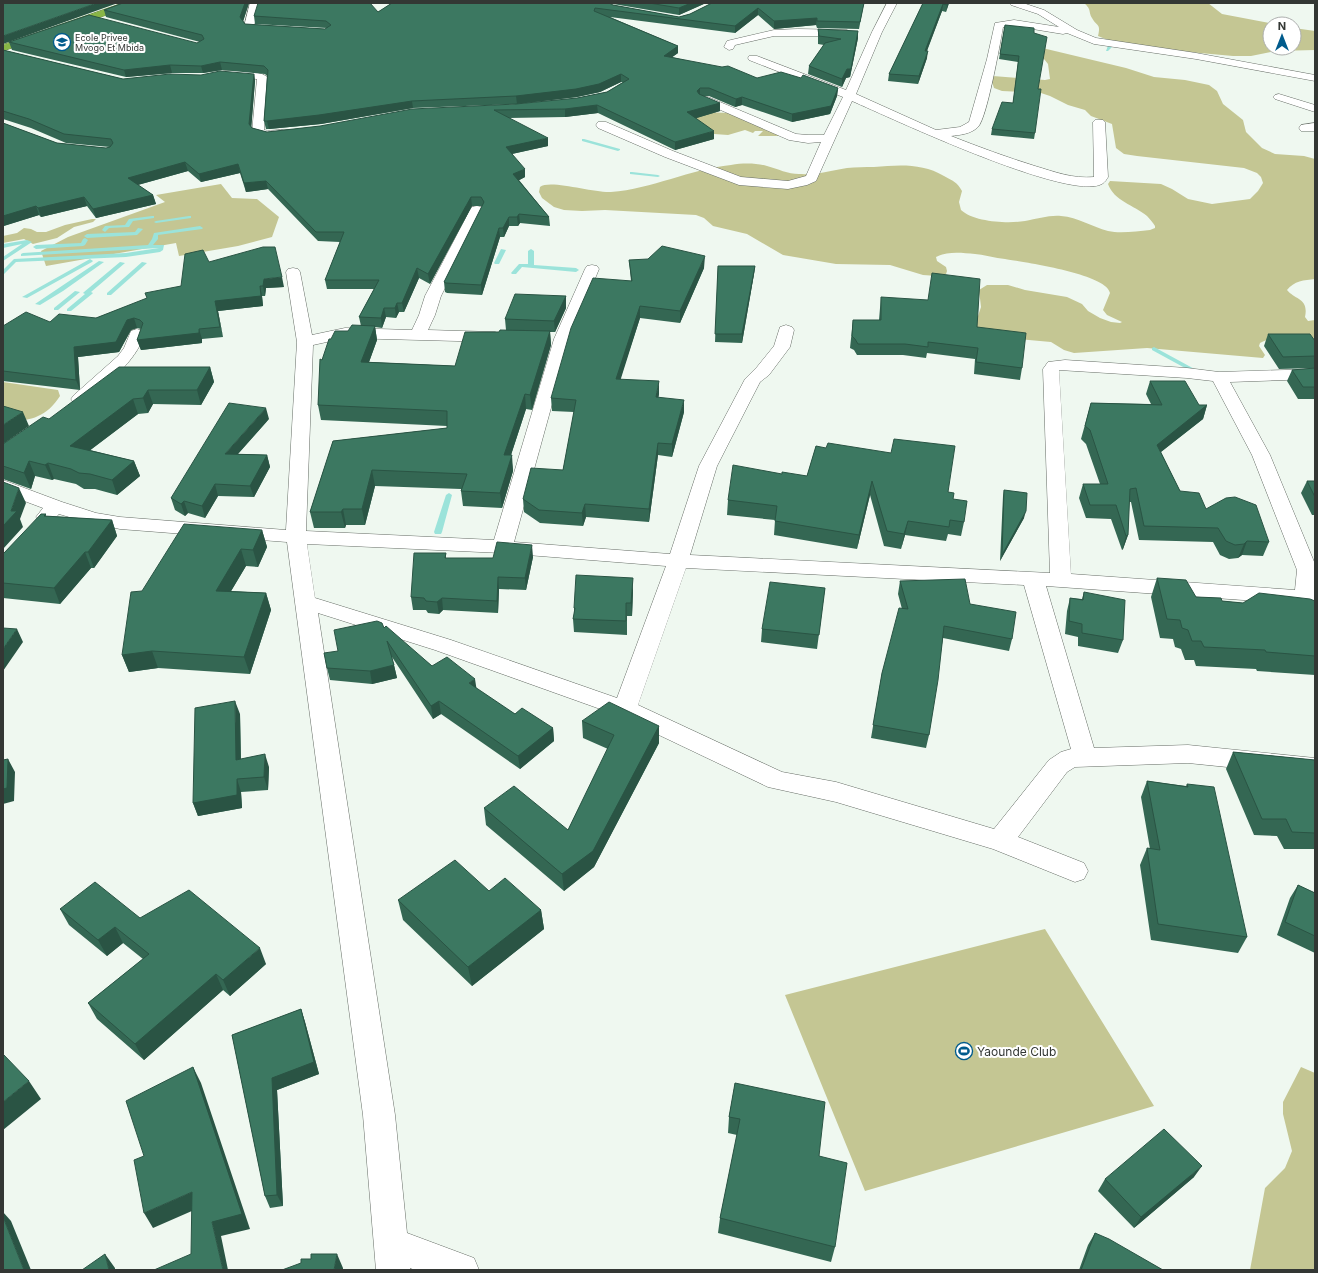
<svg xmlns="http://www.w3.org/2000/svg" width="1318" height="1273" viewBox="0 0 1318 1273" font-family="Inter,sans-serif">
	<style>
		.green { fill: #c4c693 }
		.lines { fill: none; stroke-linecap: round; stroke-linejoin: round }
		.stream { fill: #9be3da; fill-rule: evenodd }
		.street-casing { stroke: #676e67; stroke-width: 1 }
		.highway-casing { stroke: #6a8940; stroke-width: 1 }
		.street { fill: #fff; fill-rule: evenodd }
		.highway { fill: #88b546; fill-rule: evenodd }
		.wall { fill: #346753 }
		.shaded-wall { fill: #2a5444 }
		.building { fill: #3c7861; stroke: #2a5444 }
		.labels { text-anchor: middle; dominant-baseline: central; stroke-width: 4; stroke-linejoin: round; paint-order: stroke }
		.far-poi-label { font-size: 9px; fill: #333734; stroke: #fff; text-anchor: start }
		.near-poi-label { font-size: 12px; fill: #333734; stroke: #fff; text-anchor: start }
	</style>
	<rect width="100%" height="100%" fill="#eff8f0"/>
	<path class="green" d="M 1084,3 L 1208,3 L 1222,14 L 1274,24 L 1270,24 L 1270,48 L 1294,48 L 1294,28 L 1315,31 L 1315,50 L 1276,51 L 1251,56 L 1233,56 L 1156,49 L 1108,40 L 1098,36 C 1101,23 1097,27 1092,18 C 1088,11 1092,10 1084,3 Z
		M 1003,44 L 1034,46 L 1126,68 L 1154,77 L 1185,80 L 1209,85 L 1217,91 L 1223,104 L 1243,120 L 1246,132 L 1262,148 L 1275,154 L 1304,156 L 1315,159 L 1315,279 C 1304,280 1294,281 1287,290 C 1295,300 1309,298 1305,317 L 1308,321 L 1315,320 L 1315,340 C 1301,339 1272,335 1260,343 L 1259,346 L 1265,355 L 1263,358 L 1147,348 L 1074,353 L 1064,350 L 1051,342 L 1018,339 L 970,332 L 974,317 L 978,316 L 981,307 L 979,290 L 987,285 L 1008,285 L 1025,290 L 1067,297 L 1082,304 L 1088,311 L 1100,318 L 1111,322 L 1120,323 L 1122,322 L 1107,315 L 1103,310 L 1110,293 C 1107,274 1023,262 1005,259 C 995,258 985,255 975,254 C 962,253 947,251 936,257 L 937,261 L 946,267 L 947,271 L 946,274 L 937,276 L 923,275 L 890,265 L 836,264 L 783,255 L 747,234 L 713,226 L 704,218 L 696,215 L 605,210 L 582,211 L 564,210 L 554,207 L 542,198 L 539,192 L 540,187 C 550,179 593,193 611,192 C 652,189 690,169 731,165 C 743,163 756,163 767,166 C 778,169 788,174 799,174 C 817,175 830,171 847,168 C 856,167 865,167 874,167 C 899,165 922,163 944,176 C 953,181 957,182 962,191 L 959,202 L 961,210 C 974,222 1008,224 1025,221 C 1037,219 1049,215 1061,216 C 1078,217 1092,227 1108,231 C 1121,234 1137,231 1150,230 L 1155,228 L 1155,226 C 1153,223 1150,219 1147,216 C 1134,205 1114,201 1108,184 L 1110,181 L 1161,184 L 1172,189 L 1188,199 L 1212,204 L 1250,199 L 1258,191 L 1263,183 L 1261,177 L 1257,173 L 1244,168 L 1137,156 L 1124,154 L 1116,148 L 1112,124 L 1091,116 L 1085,110 L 1068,105 L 1050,96 L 1041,93 L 1002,91 L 994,88 L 991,79 L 993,76 L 1045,80 L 1050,79 L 1048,64 L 1044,59 L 1000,46 Z
		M 704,112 L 729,113 L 790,136 L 758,136 L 763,131 L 755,131 L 753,133 L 745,130 L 728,135 L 714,134 L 647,120 Z
		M 221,184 L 232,198 L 257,199 L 279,217 L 272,237 L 238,246 L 179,256 L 176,243 L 46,266 L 41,251 L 68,237 L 165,202 L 156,195 Z
		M 92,219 L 96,219 L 93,222 L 74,227 L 57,238 L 33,244 L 24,239 L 3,243 L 3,236 L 17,233 L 24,228 L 31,229 L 37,232 L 46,232 L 65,225 Z
		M 3,382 L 58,390 L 60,396 C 46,418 28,422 3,421 Z
		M 1045,929 L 1154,1106 L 865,1191 L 785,995 Z
		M 1301,1067 L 1315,1073 L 1315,1270 L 1250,1270 L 1265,1188 L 1285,1168 L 1292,1151 L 1283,1114 L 1283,1102 Z"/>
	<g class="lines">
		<path class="stream" d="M 1109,43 L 1111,43 L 1112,47 L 1108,51 L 1106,51 Z
			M 584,139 L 620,149 L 620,150 L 618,151 L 582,141 L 582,139 Z
			M 632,172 L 658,175 L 660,176 L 658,177 L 630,174 L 630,172 Z
			M 152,216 L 154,216 L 154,218 L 133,221 L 129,227 L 109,228 L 105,232 L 102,230 L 105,226 L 125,225 L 129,219 Z
			M 189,216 L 191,216 L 191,218 L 156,223 L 154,222 L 156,221 Z
			M 200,226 L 203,228 L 202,229 L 158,235 L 158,239 L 153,245 L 164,245 L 163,250 L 160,252 L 126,257 L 16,262 L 3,275 L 3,270 L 14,259 L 126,253 L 159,248 L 21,256 L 21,254 L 23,253 L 148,245 L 152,239 L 154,233 Z
			M 138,228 L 143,229 L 137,235 L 87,238 L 84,236 L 87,234 L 135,232 Z
			M 85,238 L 88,240 L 85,245 L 83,246 L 36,249 L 33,247 L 36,245 L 81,243 L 83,239 Z
			M 27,240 L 32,242 L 3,261 L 3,257 L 22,244 L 3,248 L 3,244 Z
			M 501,249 L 506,250 L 499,264 L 495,264 L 494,263 Z
			M 531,249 L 534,251 L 534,265 L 576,268 L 579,270 L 576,272 L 522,267 L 516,274 L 512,274 L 511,273 L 519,264 L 528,264 L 528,251 Z
			M 90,259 L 93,261 L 92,262 L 27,298 L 22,297 Z
			M 99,261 L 104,262 L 63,291 L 40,305 L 35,304 Z
			M 120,262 L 125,263 L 91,292 L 93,293 L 92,294 L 71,311 L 67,311 L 67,309 L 85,294 L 83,293 L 84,292 Z
			M 142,262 L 147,263 L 111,295 L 107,295 L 107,293 Z
			M 75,291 L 80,292 L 58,310 L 54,310 L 54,308 Z
			M 1154,347 L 1200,372 L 1201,373 L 1198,375 L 1196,374 L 1152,350 L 1152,348 Z
			M 449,493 L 452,495 L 442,532 L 441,534 L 435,534 L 434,532 L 446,495 Z"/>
		<g class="street-casing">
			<path id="street" d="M 250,3 L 260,3 L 254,26 L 281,28 L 282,30 L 281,32 C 271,34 251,34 244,27 Z
				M 887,3 L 897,3 L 882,32 L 856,94 L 936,130 L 960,127 L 969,122 L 987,59 L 995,23 L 1014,20 L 1059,27 L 1038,14 L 1011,5 L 1009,3 L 1023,3 L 1044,10 L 1077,30 L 1096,38 L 1196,53 L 1315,75 L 1315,81 L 1196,59 L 1094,44 L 1067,33 L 1063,34 L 1014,26 L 1003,27 C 1000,44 987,118 978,127 C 971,134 960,135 951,136 C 979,147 1006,157 1035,166 C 1055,172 1073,179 1094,177 L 1093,122 L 1095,120 L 1103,120 L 1105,122 L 1108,177 C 1107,179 1105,182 1102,184 C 1069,202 891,118 852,101 L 816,181 L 807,185 L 788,189 L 739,185 L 665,157 L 598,128 L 596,125 L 598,122 L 606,122 L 673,151 L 741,177 L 788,181 L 806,176 L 821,142 L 808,143 L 789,140 L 700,101 L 698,99 L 700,97 L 708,97 L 796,134 L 808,135 L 824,135 L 843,97 L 749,60 L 748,58 L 749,56 L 757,56 L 846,90 L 872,32 Z
				M 798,29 L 847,30 L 852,33 L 847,36 L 774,36 L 735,45 L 733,49 L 729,50 L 724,47 L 727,41 L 731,40 L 774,30 Z
				M 225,71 C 236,71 262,70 268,78 L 264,130 C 273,132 282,128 290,130 L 292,133 L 290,136 L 269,139 L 254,135 L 252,132 L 257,79 L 221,76 L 220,74 L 221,72 Z
				M 1279,94 L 1315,105 L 1315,112 L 1275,99 L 1273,97 L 1275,95 Z
				M 1315,123 L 1315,131 L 1301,131 L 1299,128 L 1301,125 Z
				M 477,206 L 482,207 L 484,210 L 441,296 L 435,315 L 428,330 L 495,332 L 501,334 L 503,337 L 501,340 L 495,342 L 345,338 L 313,345 L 306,531 L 494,540 L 554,339 L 585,269 L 587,266 L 592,265 L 597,266 L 599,269 L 570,339 L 514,542 L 670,554 L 699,466 L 745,379 L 757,367 L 774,346 L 780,327 L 786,325 L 792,327 L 794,330 L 790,347 L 769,375 L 760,382 L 717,466 L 690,555 L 1050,573 L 1043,369 L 1048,362 L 1065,360 L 1187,368 L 1219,372 L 1315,369 L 1315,379 L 1230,382 L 1270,455 L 1315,564 L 1315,612 L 1307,610 L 1299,604 L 1046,586 L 1094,748 L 1188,745 L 1315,758 L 1315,776 L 1188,763 L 1075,767 L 1067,772 L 1018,837 L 1084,863 L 1088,871 L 1084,879 L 1075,882 L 993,849 L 836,802 L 768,787 L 617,715 L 435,650 L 318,613 L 395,1115 L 407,1233 L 474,1258 L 479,1270 L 415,1270 L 410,1268 L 410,1270 L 376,1270 L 363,1115 L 287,542 L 120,529 L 86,522 L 59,514 C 53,521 49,524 39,521 L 36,517 L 43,508 L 3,493 L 3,480 L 62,502 L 96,513 L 120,517 L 286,530 L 297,342 L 286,272 L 288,269 L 293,268 L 298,269 L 300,272 L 312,335 L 345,328 L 412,330 L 419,315 L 425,296 L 470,210 L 472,207 ZM 1059,370 L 1187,378 L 1213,381 L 1252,455 L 1297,570 L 1295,590 L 1071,574 ZM 307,544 L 502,553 L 666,566 L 617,698 L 451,640 L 315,598 ZM 686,568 L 1024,585 L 1071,749 L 1061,752 L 1049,760 L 994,829 L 836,782 L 782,772 L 638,705 Z
				M 137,329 L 143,331 L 145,334 C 134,364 109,381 86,403 L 80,404 L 74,403 L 71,399 L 74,395 L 118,356 L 124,348 L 131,331 Z"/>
		</g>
		<g class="highway-casing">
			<path id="highway" d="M 123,3 L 137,3 L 135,5 L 3,51 L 3,45 Z"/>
		</g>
		<use href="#street" class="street"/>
		<use href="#highway" class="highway"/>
	</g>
	<path class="wall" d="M 123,3 L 249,3 L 243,21 L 245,24 L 325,29 L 327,28 L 255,24 L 254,16 L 378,12 L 392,3 L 706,3 L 679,15 L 613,4 L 611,5 L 613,5 L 679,17 L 690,14 L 712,3 L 864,3 L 859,29 L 817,28 L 816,25 L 774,29 L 758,15 L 735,33 L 610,17 L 678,46 L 678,53 L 672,57 L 757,78 L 838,88 L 837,96 L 830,114 L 792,122 L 742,105 L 735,107 L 709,96 L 702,96 L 720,103 L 720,111 L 696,118 L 714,139 L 675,150 L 598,113 L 565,117 L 509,118 L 548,146 L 512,154 L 525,177 L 519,180 L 549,217 L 550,226 L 520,223 L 518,226 L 509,226 L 504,237 L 500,237 L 482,295 L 447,293 L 445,292 L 444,282 L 482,206 L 472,206 L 430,284 L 419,278 L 404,312 L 399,312 L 396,318 L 386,317 L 382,328 L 375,327 L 377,340 L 369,362 L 455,366 L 499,332 L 506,330 L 505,319 L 566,296 L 566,308 L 555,332 L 550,332 L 551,345 L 532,410 L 526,409 L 511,455 L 513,471 L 502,508 L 463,506 L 461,491 L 461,489 L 375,486 L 365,525 L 346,525 L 345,528 L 314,528 L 310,512 L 333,441 L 447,428 L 447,426 L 321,420 L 318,405 L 322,360 L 331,339 L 361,326 L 359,317 L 374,289 L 327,289 L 325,280 L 340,242 L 318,241 L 268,189 L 246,192 L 240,173 L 201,182 L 188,171 L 138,185 L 153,195 L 156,204 L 96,218 L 87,206 L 41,217 L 39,215 L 3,226 L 3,123 L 57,143 L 106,148 L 110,147 L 66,143 L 31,128 L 3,119 L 3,50 L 123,79 L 201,75 L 254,74 L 255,81 L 251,127 L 252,128 L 267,132 L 577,98 L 607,92 L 623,82 L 621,82 L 600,92 L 577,97 L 517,104 L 413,108 L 321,124 L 269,129 L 266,129 L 264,121 L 267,76 L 265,74 L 222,70 L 203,73 L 172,73 L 126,77 L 12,50 L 9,42 L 197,43 L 200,42 L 106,17 L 104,10 Z
		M 923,3 L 949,3 L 946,12 L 942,11 L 927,51 L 927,58 L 918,84 L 888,81 L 889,74 Z
		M 1005,25 L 1034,33 L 1038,89 L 1035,133 L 1034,139 L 991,135 L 992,129 L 1013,103 L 1018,62 L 999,59 Z
		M 818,29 L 858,38 L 850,77 L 846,78 L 842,87 L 808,74 L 809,66 L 824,45 L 818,44 Z
		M 629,260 L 704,268 L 680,323 L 640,318 L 620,379 L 659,394 L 658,398 L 684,412 L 672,457 L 658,455 L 649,522 L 586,517 L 583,526 L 540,523 L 524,512 L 523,499 L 563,470 L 574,412 L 552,411 L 551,398 L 631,281 Z
		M 209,262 L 284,287 L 266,288 L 265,296 L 262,296 L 263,306 L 218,311 L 223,337 L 202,339 L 202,343 L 141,350 L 137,340 L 141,329 L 137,328 L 131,330 L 119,352 L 78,357 L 80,390 L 3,381 L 3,326 L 96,318 L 181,286 Z
		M 718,266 L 755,266 L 754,274 L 742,343 L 715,342 Z
		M 881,297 L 977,327 L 1022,368 L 1020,380 L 974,374 L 975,359 L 927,353 L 926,358 L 903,355 L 857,355 L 854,350 L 850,348 L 853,320 L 879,320 L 880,308 Z
		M 1268,334 L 1315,341 L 1315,368 L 1279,369 L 1264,346 Z
		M 210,367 L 214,382 L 201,405 L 153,404 L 148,413 L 138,414 L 90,450 L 134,461 L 140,476 L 117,495 L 95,489 L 84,489 L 76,484 L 54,479 L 52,480 L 35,476 L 31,489 L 3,479 L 3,444 L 49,419 Z
		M 1315,368 L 1315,399 L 1298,399 L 1287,381 L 1292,370 Z
		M 1150,381 L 1199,405 L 1207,405 L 1203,419 L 1161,452 L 1180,491 L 1206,509 L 1269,542 L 1263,556 L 1242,555 L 1238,558 L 1229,559 L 1220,555 L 1213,542 L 1139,540 L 1131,502 L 1129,502 L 1128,535 L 1123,549 L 1122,550 L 1111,519 L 1086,518 L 1079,498 L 1083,484 L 1100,484 L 1086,444 L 1081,439 L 1091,403 L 1151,404 L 1146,394 Z
		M 269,419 L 238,454 L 267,455 L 270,467 L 254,497 L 218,496 L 205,518 L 188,513 L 185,516 L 175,510 L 171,498 Z
		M 816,446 L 948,492 L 953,499 L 964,522 L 961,536 L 948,534 L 946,541 L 905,535 L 901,549 L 884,546 L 870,495 L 857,549 L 774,535 L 775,520 L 727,515 L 728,500 L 782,474 L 807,476 Z
		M 1307,481 L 1315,481 L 1315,515 L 1312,515 L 1301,493 Z
		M 1004,490 L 1024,518 L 1000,561 L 1003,496 Z
		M 46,514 L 46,516 L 112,520 L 117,536 L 94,568 L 91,568 L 60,604 L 3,598 L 3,553 L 4,553 Z
		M 262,530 L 267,547 L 258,567 L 246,566 L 231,591 L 266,593 L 271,610 L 250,674 L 158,668 L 129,672 L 122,655 Z
		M 446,553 L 446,558 L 493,558 L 533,557 L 526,590 L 499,589 L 498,613 L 443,610 L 439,614 L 428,613 L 426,610 L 413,610 L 411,597 Z
		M 1157,578 L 1196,597 L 1222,601 L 1243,603 L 1315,601 L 1315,675 L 1257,671 L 1256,669 L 1196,666 L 1194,660 L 1185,660 L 1181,649 L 1175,647 L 1173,639 L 1160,638 L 1151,597 Z
		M 900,581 L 970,604 L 1012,639 L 1009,651 L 943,638 L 929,735 L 926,748 L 871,738 L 882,673 L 902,609 L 898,594 Z
		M 825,588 L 817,649 L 761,642 L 762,629 Z
		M 633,591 L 632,616 L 627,616 L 627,635 L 574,632 L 573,619 L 574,615 L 574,608 Z
		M 1084,592 L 1123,640 L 1118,653 L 1078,646 L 1078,637 L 1065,634 L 1067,611 L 1070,598 L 1082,599 Z
		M 384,628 L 432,666 L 477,689 L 515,714 L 553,728 L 554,741 L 520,769 L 441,714 L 433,719 L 392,657 L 397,678 L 372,684 L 330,680 L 327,668 L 338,651 Z
		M 240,714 L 241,759 L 269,767 L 268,790 L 241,792 L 242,808 L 198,816 L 193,803 Z
		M 582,721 L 659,743 L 594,867 L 564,891 L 486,825 L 484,808 L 568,830 L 608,749 L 583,738 Z
		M 1233,752 L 1315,760 L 1315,849 L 1284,849 L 1277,836 L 1254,835 L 1226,769 Z
		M 1147,781 L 1186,786 L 1187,784 L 1247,937 L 1238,953 L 1151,940 L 1140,865 L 1147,848 L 1150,849 L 1141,797 Z
		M 1298,885 L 1315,893 L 1315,953 L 1277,935 L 1290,898 Z
		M 489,891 L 541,910 L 544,929 L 472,986 L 403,920 L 398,900 Z
		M 60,909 L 140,918 L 266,964 L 230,996 L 223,990 L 144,1060 L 97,1019 L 88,1003 L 143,959 L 123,943 L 107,956 L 69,925 Z
		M 301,1009 L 305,1022 L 319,1074 L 277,1090 L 283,1206 L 270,1208 L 265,1196 L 232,1035 Z
		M 735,1083 L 819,1156 L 835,1247 L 831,1262 L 718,1233 L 720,1218 L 737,1135 L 728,1133 L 729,1117 Z
		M 1194,1177 L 1134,1228 L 1098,1191 L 1105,1179 Z
		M 1095,1233 L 1163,1270 L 1079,1270 L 1088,1245 Z"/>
	<path class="shaded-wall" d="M 97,3 L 118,3 L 3,44 L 3,36 Z
		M 245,3 L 249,3 L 242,25 L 240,17 Z
		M 691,3 L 706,3 L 679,15 L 679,8 Z
		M 947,3 L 949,3 L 946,12 L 947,5 Z
		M 943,4 L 942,11 L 924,58 L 925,51 Z
		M 758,8 L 758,15 L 735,33 L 735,26 Z
		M 817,18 L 816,25 L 774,29 L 774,21 Z
		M 858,31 L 858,38 L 850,77 L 846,78 L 842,87 L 842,79 Z
		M 678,46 L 678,53 L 664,63 L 664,56 Z
		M 928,51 L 927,58 L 918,84 L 919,76 Z
		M 220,62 L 222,70 L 203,73 L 201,66 Z
		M 170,65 L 172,73 L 126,77 L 124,70 Z
		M 254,74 L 255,81 L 251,132 L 249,124 Z
		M 621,74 L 621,82 L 600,92 L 577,97 L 517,104 L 516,96 Z
		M 700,88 L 700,96 L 697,91 Z
		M 838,88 L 837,96 L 830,114 L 792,122 L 792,114 Z
		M 742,97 L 742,105 L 735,107 L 736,99 Z
		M 412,101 L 413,108 L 321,124 L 269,129 L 267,121 Z
		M 720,103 L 720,111 L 687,121 L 687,112 Z
		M 597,105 L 598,113 L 565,117 L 565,109 Z
		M 714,131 L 714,139 L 675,150 L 675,142 Z
		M 548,138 L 548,146 L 507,155 L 506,147 Z
		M 185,162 L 188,171 L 130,187 L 128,178 Z
		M 238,164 L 240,173 L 201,182 L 199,174 Z
		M 525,169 L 525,177 L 514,183 L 513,174 Z
		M 266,181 L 268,189 L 246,192 L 244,183 Z
		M 153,195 L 156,204 L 96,218 L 93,209 Z
		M 84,197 L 87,206 L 41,217 L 38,208 Z
		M 471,197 L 472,206 L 430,284 L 428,274 Z
		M 36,206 L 39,215 L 4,226 L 3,216 Z
		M 519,214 L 520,223 L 518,226 L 517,217 Z
		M 509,217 L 509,226 L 504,237 L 503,228 Z
		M 499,228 L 500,237 L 482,295 L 481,285 Z
		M 705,256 L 704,268 L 680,323 L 680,311 Z
		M 755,266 L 754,274 L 742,343 L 742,334 Z
		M 417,268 L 419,278 L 404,312 L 402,303 Z
		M 282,277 L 284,287 L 266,288 L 265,296 L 263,286 L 264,279 Z
		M 260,286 L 262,296 L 263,306 L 218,311 L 223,337 L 215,301 Z
		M 566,296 L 566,308 L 555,332 L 554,321 Z
		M 397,303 L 399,312 L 396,318 L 395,308 Z
		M 640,306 L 640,318 L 617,391 L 616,379 Z
		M 384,308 L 386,317 L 382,328 L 381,318 Z
		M 134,318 L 137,328 L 131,330 L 119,352 L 78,357 L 80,390 L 76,380 L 74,347 L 127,320 Z
		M 375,326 L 377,340 L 364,376 L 361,362 Z
		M 199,329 L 202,339 L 202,343 L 141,350 L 137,340 Z
		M 550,331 L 551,345 L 532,410 L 530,395 Z
		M 210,367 L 214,382 L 201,405 L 197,390 Z
		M 659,381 L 659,394 L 656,410 L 656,397 Z
		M 148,390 L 153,404 L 148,413 L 143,398 Z
		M 525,394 L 526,409 L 506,470 L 504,455 Z
		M 133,399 L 138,414 L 76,461 L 70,446 Z
		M 684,400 L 684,412 L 672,457 L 672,444 Z
		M 1207,405 L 1203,419 L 1153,458 L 1157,445 Z
		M 266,408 L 269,419 L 228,465 L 225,454 Z
		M 23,412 L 29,426 L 3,444 L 3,425 Z
		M 658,443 L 658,455 L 649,522 L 649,509 Z
		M 267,455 L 270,467 L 254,497 L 250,486 Z
		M 512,455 L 513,471 L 502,508 L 500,493 Z
		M 29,461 L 35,476 L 31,489 L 24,473 Z
		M 134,461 L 140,476 L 117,495 L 112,480 Z
		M 48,463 L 54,479 L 52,480 L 45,465 Z
		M 372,470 L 375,486 L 365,525 L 362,509 Z
		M 872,481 L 870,495 L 857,549 L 859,535 Z
		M 215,484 L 218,496 L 205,518 L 202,506 Z
		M 19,488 L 26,503 L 20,519 L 23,527 L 3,549 L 3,526 L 11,511 Z
		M 184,501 L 188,513 L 185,516 L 181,504 Z
		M 585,504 L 586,517 L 583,526 L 582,513 Z
		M 343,509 L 346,525 L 345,528 L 341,512 Z
		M 1026,511 L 1024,518 L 1000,561 L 1002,555 Z
		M 112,520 L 117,536 L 94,568 L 88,552 Z
		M 908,521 L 905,535 L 901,549 L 904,534 Z
		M 262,530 L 267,547 L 258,567 L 253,550 Z
		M 1128,535 L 1123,549 L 1122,550 L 1126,536 Z
		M 1247,541 L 1242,555 L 1238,558 L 1244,544 Z
		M 532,545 L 533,557 L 526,590 L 525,578 Z
		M 241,549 L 246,566 L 221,608 L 216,591 Z
		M 85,552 L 91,568 L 60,604 L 54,588 Z
		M 498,577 L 499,589 L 498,613 L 497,601 Z
		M 633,578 L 633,591 L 632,616 L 631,603 Z
		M 266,593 L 271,610 L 250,674 L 244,657 Z
		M 442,598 L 443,610 L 439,614 L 437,602 Z
		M 17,629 L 23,642 L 3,671 L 3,649 Z
		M 152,651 L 158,668 L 129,672 L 122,655 Z
		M 394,665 L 397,678 L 372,684 L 370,671 Z
		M 475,679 L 477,692 L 469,683 Z
		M 235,701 L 240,714 L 241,773 L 236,760 Z
		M 439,701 L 441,714 L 433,719 L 431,706 Z
		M 659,726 L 659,743 L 594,867 L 564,891 L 562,874 Z
		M 553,728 L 554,741 L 520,769 L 518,756 Z
		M 265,754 L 269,767 L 268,790 L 264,777 Z
		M 8,759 L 15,772 L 14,801 L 3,804 L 3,789 Z
		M 237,779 L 241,792 L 242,808 L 198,816 L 193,803 Z
		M 541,910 L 544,929 L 472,986 L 468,967 Z
		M 115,927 L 123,943 L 107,956 L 98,940 Z
		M 260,948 L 266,964 L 230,996 L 223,980 Z
		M 216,974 L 223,990 L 144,1060 L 135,1044 Z
		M 301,1009 L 305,1022 L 319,1074 L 277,1090 L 283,1206 L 277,1195 L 272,1078 Z
		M 193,1067 L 201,1083 L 250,1229 L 221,1236 L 228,1270 L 223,1270 L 212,1222 Z
		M 29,1081 L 41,1099 L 3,1130 L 3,1102 Z
		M 1202,1166 L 1194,1177 L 1134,1228 L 1141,1217 Z
		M 192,1192 L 201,1207 L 153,1228 L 144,1213 Z
		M 3,1212 L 11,1221 L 31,1270 L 24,1270 L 3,1217 Z
		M 105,1254 L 115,1268 L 115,1270 L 109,1270 Z
		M 337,1254 L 343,1268 L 343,1270 L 334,1270 Z"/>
	<path class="building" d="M 3,3 L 97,3 L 3,36 Z
		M 123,3 L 245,3 L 240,17 L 245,24 L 325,29 L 331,25 L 326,21 L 254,16 L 258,3 L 370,3 L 378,12 L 392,3 L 609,3 L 613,5 L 679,17 L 690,14 L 712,3 L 864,3 L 860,22 L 817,21 L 817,18 L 774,21 L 758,8 L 735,26 L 595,8 L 594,11 L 678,46 L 664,56 L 722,67 L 728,66 L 757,78 L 781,72 L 801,78 L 803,75 L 838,88 L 831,106 L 792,114 L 742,97 L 736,99 L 709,88 L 700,88 L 697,91 L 699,94 L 720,103 L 687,112 L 714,131 L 675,142 L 597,105 L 565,109 L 494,110 L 548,138 L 506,147 L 525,169 L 513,174 L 549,217 L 519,214 L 517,217 L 509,217 L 503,228 L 499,228 L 481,285 L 446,283 L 444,282 L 484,202 L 481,197 L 471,197 L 428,274 L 417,268 L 402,303 L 397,303 L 395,308 L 384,308 L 381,318 L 359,317 L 379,280 L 325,280 L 344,232 L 316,232 L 266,181 L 244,183 L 238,164 L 199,174 L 185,162 L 128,178 L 153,195 L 93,209 L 84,197 L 38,208 L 36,206 L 3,216 L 3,123 L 57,143 L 106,148 L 110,147 L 113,143 L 111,139 L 64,134 L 29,119 L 3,111 L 3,50 L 123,79 L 170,74 L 201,75 L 220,71 L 254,74 L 249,124 L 252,128 L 267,132 L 320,126 L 412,109 L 516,104 L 577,98 L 607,92 L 629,79 L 621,74 L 599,84 L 576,89 L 516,96 L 412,101 L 319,115 L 267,121 L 264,121 L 268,70 L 264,66 L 220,62 L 201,66 L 170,65 L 124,70 L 9,42 L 89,15 L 197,43 L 204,39 L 202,35 L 104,10 Z
		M 649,3 L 691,3 L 679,8 Z
		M 923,3 L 947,3 L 947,5 L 943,4 L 925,51 L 928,51 L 919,76 L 889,74 Z
		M 1005,25 L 1034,28 L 1034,33 L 1047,37 L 1038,89 L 1041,89 L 1035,133 L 992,129 L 1002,102 L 1013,103 L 1019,56 L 1000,54 Z
		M 818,29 L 858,31 L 851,69 L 847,69 L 842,79 L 809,66 L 825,43 L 841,39 L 819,36 Z
		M 662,246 L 705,256 L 680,311 L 640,306 L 616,379 L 659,381 L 656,397 L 684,400 L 672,444 L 658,443 L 649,509 L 585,504 L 582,513 L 539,510 L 523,499 L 531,468 L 563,470 L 576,400 L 551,398 L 571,328 L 593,278 L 632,281 L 629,260 L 648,259 Z
		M 263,247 L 275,247 L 282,277 L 264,279 L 263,286 L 260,286 L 261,296 L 215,301 L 220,327 L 199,329 L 199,333 L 137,340 L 143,323 L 140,320 L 134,318 L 127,320 L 116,342 L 74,347 L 76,380 L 3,371 L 3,326 L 26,312 L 50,322 L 59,314 L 96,318 L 147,298 L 145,293 L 181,286 L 185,254 L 203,250 L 209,262 Z
		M 718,266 L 755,266 L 742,334 L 715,334 Z
		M 932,273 L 980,279 L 977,327 L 1026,333 L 1022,368 L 976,362 L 978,348 L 928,342 L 928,347 L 905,344 L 858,344 L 855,339 L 852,336 L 853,320 L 881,320 L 881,297 L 928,300 Z
		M 515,294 L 566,296 L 554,321 L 505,319 Z
		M 352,325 L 375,326 L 361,362 L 455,366 L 465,332 L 499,332 L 500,330 L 550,331 L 530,395 L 525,394 L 504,455 L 512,455 L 500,493 L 461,491 L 467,474 L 372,470 L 362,509 L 343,509 L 341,512 L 310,512 L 333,441 L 447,428 L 447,411 L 318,405 L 320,359 L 322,360 L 329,339 L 331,339 L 335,331 L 348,331 Z
		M 1268,334 L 1310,334 L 1315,341 L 1315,356 L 1283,357 Z
		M 119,367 L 210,367 L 197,390 L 148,390 L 143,398 L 133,399 L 70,446 L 134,461 L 112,480 L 90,474 L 79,473 L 71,469 L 48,463 L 45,465 L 29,461 L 24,473 L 3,466 L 3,444 L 43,417 L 49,419 Z
		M 1315,368 L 1315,387 L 1303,387 L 1292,370 Z
		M 1150,381 L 1185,381 L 1199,405 L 1207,405 L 1157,445 L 1180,491 L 1199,493 L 1206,509 L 1226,498 L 1235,497 L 1256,505 L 1269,542 L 1247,541 L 1244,544 L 1235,545 L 1226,541 L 1218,528 L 1144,526 L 1136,488 L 1130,489 L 1128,535 L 1126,536 L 1116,505 L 1090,505 L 1083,484 L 1108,484 L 1090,430 L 1085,426 L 1091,403 L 1162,405 Z
		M 229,403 L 266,408 L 225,454 L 267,455 L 250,486 L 215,484 L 202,506 L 184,501 L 181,504 L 171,498 Z
		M 3,406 L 23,412 L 3,425 Z
		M 894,439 L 955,446 L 948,492 L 954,493 L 953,499 L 967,501 L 964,522 L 950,520 L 949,527 L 908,521 L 904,534 L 887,531 L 872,481 L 859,535 L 775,521 L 777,506 L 728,500 L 733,465 L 782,474 L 782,472 L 807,476 L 816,446 L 826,448 L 828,443 L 891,453 Z
		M 1307,481 L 1315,481 L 1315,497 Z
		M 3,482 L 19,488 L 11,511 L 17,511 L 3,526 Z
		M 1004,490 L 1027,493 L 1026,511 L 1002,555 Z
		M 41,514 L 46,514 L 44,516 L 112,520 L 88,552 L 85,552 L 54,588 L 3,583 L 3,553 L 4,553 Z
		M 184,524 L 262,530 L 253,550 L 241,549 L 216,591 L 266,593 L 244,657 L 152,651 L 122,655 L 131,592 L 142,591 Z
		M 497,542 L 532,545 L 525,578 L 498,577 L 497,601 L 442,598 L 437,602 L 426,601 L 424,598 L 411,597 L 414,553 L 446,553 L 445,558 L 493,558 Z
		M 576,575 L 633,578 L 631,603 L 626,603 L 626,621 L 573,619 L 575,608 L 574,608 Z
		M 1157,578 L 1186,580 L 1196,597 L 1221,598 L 1222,601 L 1243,603 L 1259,593 L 1310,599 L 1315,601 L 1315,656 L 1266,652 L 1265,650 L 1204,647 L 1201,641 L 1192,641 L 1188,630 L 1182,628 L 1180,620 L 1167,619 Z
		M 965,579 L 970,604 L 1016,612 L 1012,639 L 944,626 L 938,680 L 929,735 L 873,725 L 882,673 L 899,608 L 908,609 L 900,581 Z
		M 770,582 L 825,588 L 819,635 L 762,629 Z
		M 1084,592 L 1125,600 L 1123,640 L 1082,633 L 1082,624 L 1069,621 L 1070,598 L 1083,600 Z
		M 377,621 L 382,623 L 384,628 L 386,626 L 432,666 L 447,657 L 475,679 L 469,683 L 515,714 L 522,708 L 553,728 L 518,756 L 439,701 L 431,706 L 387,641 L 394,665 L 370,671 L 327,668 L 324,653 L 338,651 L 334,630 Z
		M 3,628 L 17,629 L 3,649 Z
		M 235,701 L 236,760 L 265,754 L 264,777 L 237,779 L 237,795 L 193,803 L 195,708 Z
		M 609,702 L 659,726 L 593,851 L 562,874 L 484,808 L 514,786 L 568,830 L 614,735 L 582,721 Z
		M 1233,752 L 1315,760 L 1315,833 L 1292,832 L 1286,819 L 1262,819 Z
		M 8,759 L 7,788 L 3,789 L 3,760 Z
		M 1147,781 L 1188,787 L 1187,784 L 1214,787 L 1247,937 L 1158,924 L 1147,848 L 1160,850 Z
		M 455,860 L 489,891 L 505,878 L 541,910 L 468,967 L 398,900 Z
		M 95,882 L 140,918 L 189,890 L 260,948 L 223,980 L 216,974 L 135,1044 L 88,1003 L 149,954 L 115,927 L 98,940 L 60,909 Z
		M 1298,885 L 1315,893 L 1315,936 L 1285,922 Z
		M 301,1009 L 314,1062 L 272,1078 L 277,1195 L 265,1196 L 232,1035 Z
		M 3,1054 L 29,1081 L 3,1102 Z
		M 193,1067 L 242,1214 L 212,1222 L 223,1270 L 154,1270 L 191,1254 L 192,1192 L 144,1213 L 134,1160 L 144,1156 L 126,1101 Z
		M 735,1083 L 825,1102 L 819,1156 L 847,1163 L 835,1247 L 720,1218 L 740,1119 L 729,1117 Z
		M 1164,1129 L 1202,1166 L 1141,1217 L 1105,1179 Z
		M 3,1217 L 24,1270 L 3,1270 Z
		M 1095,1233 L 1109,1239 L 1163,1270 L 1081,1270 Z
		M 105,1254 L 109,1270 L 82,1270 Z
		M 311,1254 L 337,1254 L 334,1270 L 282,1270 L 301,1263 L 301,1259 L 311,1259 Z"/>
	<defs>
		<g id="school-ring" transform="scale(0.9)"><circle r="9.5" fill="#fff" stroke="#005b8c" stroke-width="1.5"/><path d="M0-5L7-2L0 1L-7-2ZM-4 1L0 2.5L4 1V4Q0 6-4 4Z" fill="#005b8c"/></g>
		<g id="stadium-ring" transform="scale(0.9)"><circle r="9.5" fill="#fff" stroke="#005b8c" stroke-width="1.5"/><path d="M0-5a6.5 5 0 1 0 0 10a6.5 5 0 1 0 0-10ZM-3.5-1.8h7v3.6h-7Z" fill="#005b8c"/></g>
	</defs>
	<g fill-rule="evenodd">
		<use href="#school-ring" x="62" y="42"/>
		<use href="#stadium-ring" x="964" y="1051"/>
	</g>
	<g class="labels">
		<g class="far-poi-label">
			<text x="75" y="37">Ecole Privee<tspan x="75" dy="10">Mvogo Et Mbida</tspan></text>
		</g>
		<g class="near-poi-label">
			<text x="977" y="1051">Yaounde Club</text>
		</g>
	</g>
	<rect width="1318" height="1273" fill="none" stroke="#333734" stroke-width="8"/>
	<g transform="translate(1282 36)"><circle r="19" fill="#ffffff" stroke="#adafae"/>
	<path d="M0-3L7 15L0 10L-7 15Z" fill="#005b8c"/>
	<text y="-6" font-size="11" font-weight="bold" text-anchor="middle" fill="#333734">N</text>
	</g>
</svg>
